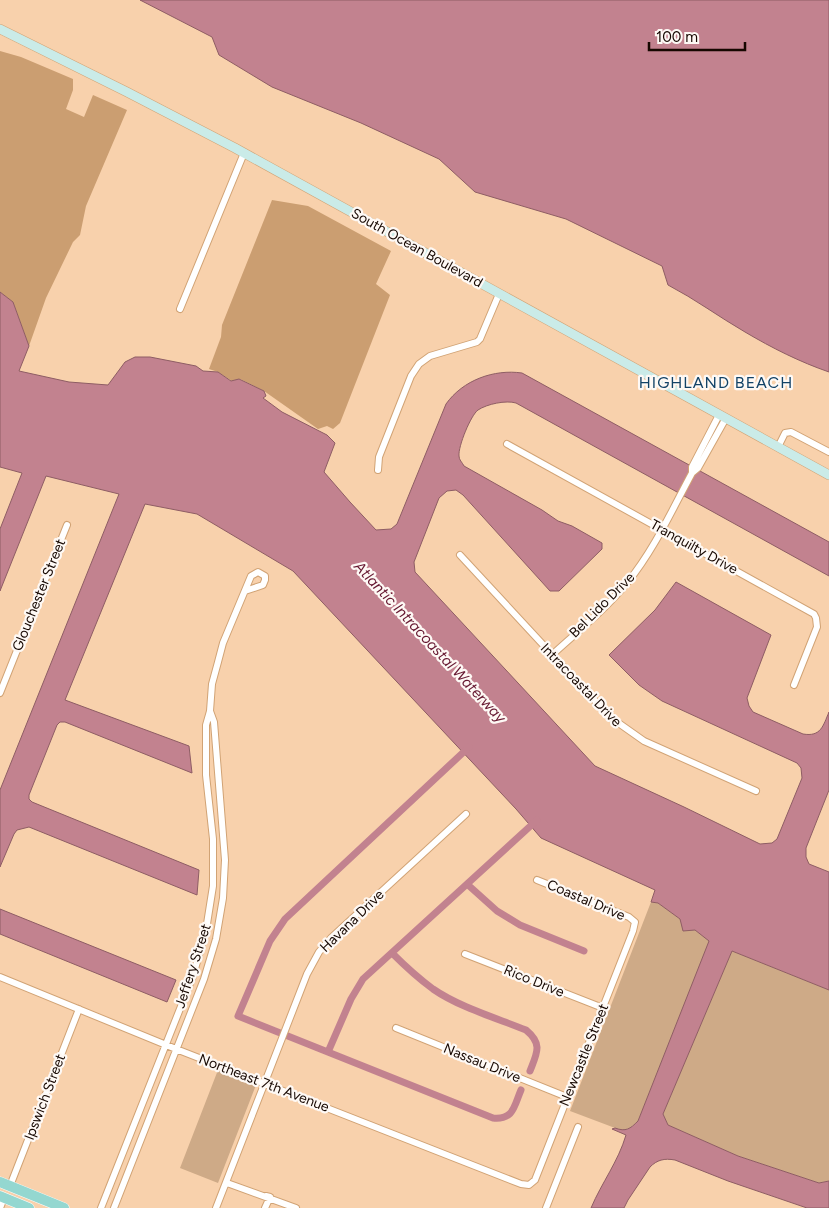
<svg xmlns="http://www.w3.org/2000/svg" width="829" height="1208" viewBox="0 0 829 1208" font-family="Figtree,sans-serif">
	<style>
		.green { fill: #ceaa87 }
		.forest { fill: #cb9e71 }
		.water { fill: #c2828f; stroke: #8e5d64 }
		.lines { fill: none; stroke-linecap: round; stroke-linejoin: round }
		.canal { stroke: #c2828f; stroke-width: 7 }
		.street-casing { stroke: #d1a375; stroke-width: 8 }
		.secondary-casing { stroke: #d1a375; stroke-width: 10 }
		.primary-casing { stroke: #fff; stroke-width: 11 }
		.street { stroke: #fff; stroke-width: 6 }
		.secondary { stroke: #caebe8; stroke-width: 9 }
		.primary { stroke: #94d7d0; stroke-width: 10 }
		.labels { text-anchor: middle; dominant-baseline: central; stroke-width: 4.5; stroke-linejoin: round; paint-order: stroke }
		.street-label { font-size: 14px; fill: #160700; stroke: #fef9f5 }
		.water-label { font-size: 15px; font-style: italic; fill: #661831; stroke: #fef9f5 }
		.quarter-label { font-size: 16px; letter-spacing: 1px; fill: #124266; stroke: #fef9f5 }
	</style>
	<rect width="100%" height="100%" fill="#f8d1ac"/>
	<path class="green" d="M 651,902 L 658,903 L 710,941 L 638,1121 L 630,1128 L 623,1131 L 570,1111 Z
		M 732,951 L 829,990 L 829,1181 L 819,1183 L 738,1156 L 668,1125 L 663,1114 Z
		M 218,1070 L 256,1085 L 218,1183 L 180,1168 Z"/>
	<path class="forest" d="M 0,51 L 21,57 L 73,79 L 73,90 L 66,109 L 84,117 L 93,95 L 127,110 L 86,206 L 80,235 L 73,242 L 46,298 L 29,346 L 13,302 L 0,292 Z
		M 272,200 L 308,206 L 391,251 L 376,284 L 390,295 L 340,423 L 333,429 L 327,426 L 318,429 L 264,391 L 240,379 L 232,381 L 218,372 L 209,369 L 221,337 L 222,325 Z"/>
	<path class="water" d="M 140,0 L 829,0 L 829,372 C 800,362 772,348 745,332 C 719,317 695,299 668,285 L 662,266 L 566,219 L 475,192 L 439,159 L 361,123 L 272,87 L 219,55 L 212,37 Z
		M 0,292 L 13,302 L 29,346 L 19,371 L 69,382 L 108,385 L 125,362 L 135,357 L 150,357 L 196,366 L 203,371 L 218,372 L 231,381 L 239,379 L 264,391 L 266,396 L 263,398 L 282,412 L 327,435 L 335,443 L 324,472 L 350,502 L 376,530 L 391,529 L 397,524 L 446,404 C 463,380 494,369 522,373 L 829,542 L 829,576 L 516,403 C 506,400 487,404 478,410 C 471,415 458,446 459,456 C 459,460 462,462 464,466 L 542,510 L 558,521 L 572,526 L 602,543 L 602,549 L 559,591 L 550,591 L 463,495 L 456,490 L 447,491 L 439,498 L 414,562 L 415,572 L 595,766 L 684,807 L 760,844 L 772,843 L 777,839 L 802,778 L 801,768 L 797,763 L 662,701 L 639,685 L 609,655 L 655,610 L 676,582 L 771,635 L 747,698 L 749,706 L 753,712 L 803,734 C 821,737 823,726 829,712 L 829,790 L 806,848 L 806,857 L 809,864 L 829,872 L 829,990 L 732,951 L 663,1114 L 668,1125 L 738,1156 L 819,1183 L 829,1181 L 829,1208 L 807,1208 L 728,1181 L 675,1160 C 664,1158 657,1160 650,1167 L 628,1200 L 624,1208 L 591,1208 C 602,1182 618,1162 626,1135 L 612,1129 L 615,1128 C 626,1132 630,1129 638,1121 L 709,941 L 695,930 L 683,931 L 680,919 L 658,903 L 651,902 L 655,890 L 541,838 L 516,809 L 293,571 L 197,514 L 145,504 L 65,700 L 189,746 L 192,773 L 65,722 L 60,722 L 57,725 L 29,795 L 29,799 L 32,802 L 199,870 L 197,895 L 29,827 L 17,830 L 14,834 L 0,867 L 0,790 L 119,494 L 46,476 L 0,591 L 0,529 L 22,473 L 0,467 Z
		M 0,909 L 176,980 L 167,1002 L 0,934 Z"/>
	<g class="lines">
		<path class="canal" d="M 469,747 L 285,919 L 270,941 L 238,1016 L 493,1118 C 514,1120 514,1106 521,1090
			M 467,884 L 497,911 L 520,925 L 584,951
			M 392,953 C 405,966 418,978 433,989 C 459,1007 496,1018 526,1030 C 543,1044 537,1053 530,1071
			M 328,1052 L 351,999 L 363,979 L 537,820"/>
		<g class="street-casing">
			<path id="street" d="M 180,309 L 244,153
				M 507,444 L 814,614 L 816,618 L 817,627 L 794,685
				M 778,447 L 785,433 L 791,432 L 829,452
				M 378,470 L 379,457 L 411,376 L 419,364 L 430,356 L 477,342 L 480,339 L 499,294
				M 692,473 L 692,467 L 719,415
				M 460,555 L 610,717 L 644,741 L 756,791
				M 552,655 C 577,632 605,610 627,583 C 654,550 672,510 692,473 L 698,468 L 726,418
				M 0,693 L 67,525
				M 465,954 L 603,1008
				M 0,977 L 176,1049 L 521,1184 L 529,1185 L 535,1180 L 633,931 L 635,922 L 629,917 L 537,880
				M 396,1028 L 567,1097
				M 227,1183 L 296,1208
				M 10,1186 L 79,1009
				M 0,1208 L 4,1198
				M 101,1208 L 193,976 L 206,930 L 213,886 L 213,839 L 206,775 L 206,725 L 210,711 L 212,684 L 218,662 L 223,643 L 251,576 L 258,572 L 265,576 L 265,580 L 263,585 L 245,591
				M 114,1208 L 204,979 L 216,939 L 223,898 L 225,860 L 214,722 L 210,711
				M 216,1208 L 307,974 L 319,952 L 331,938 L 466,814
				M 265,1208 L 270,1197 L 266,1196
				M 546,1208 L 578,1127"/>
		</g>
		<g class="secondary-casing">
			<path id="secondary" d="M 0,29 L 127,92 L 235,148 L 829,475"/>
		</g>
		<g class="primary-casing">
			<path id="primary" d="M 0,1182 L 64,1208
				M 0,1196 L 29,1208"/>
		</g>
		<use href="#street" class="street"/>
		<use href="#secondary" class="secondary"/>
		<use href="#primary" class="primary"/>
	</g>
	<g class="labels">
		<g class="street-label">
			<text transform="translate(417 248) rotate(29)">South Ocean Boulevard</text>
			<text transform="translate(694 547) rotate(29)">Tranquilty Drive</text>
			<text transform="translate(39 595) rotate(-68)">Glouchester Street</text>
			<text transform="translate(602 605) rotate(-45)">Bel Lido Drive</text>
			<text transform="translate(581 685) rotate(46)">Intracoastal Drive</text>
			<text transform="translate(586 900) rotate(23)">Coastal Drive</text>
			<text transform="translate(352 921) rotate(-44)">Havana Drive</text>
			<text transform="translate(193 966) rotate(-72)">Jeffery Street</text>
			<text transform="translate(534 981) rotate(22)">Rico Drive</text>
			<text transform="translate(584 1055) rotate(-68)">Newcastle Street</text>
			<text transform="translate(482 1063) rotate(22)">Nassau Drive</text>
			<text transform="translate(264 1083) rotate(21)">Northeast 7th Avenue</text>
			<text transform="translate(45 1097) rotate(-69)">Ipswich Street</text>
		</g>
		<g class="water-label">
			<text transform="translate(430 642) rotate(47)">Atlantic Intracoastal Waterway</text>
		</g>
		<g class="quarter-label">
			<text x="716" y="382">HIGHLAND BEACH</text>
		</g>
	</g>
	<path d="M649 42v8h96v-8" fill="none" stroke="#160700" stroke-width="2.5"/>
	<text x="656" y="42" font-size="15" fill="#160700" stroke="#fef9f5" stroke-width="4" paint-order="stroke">100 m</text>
</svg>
